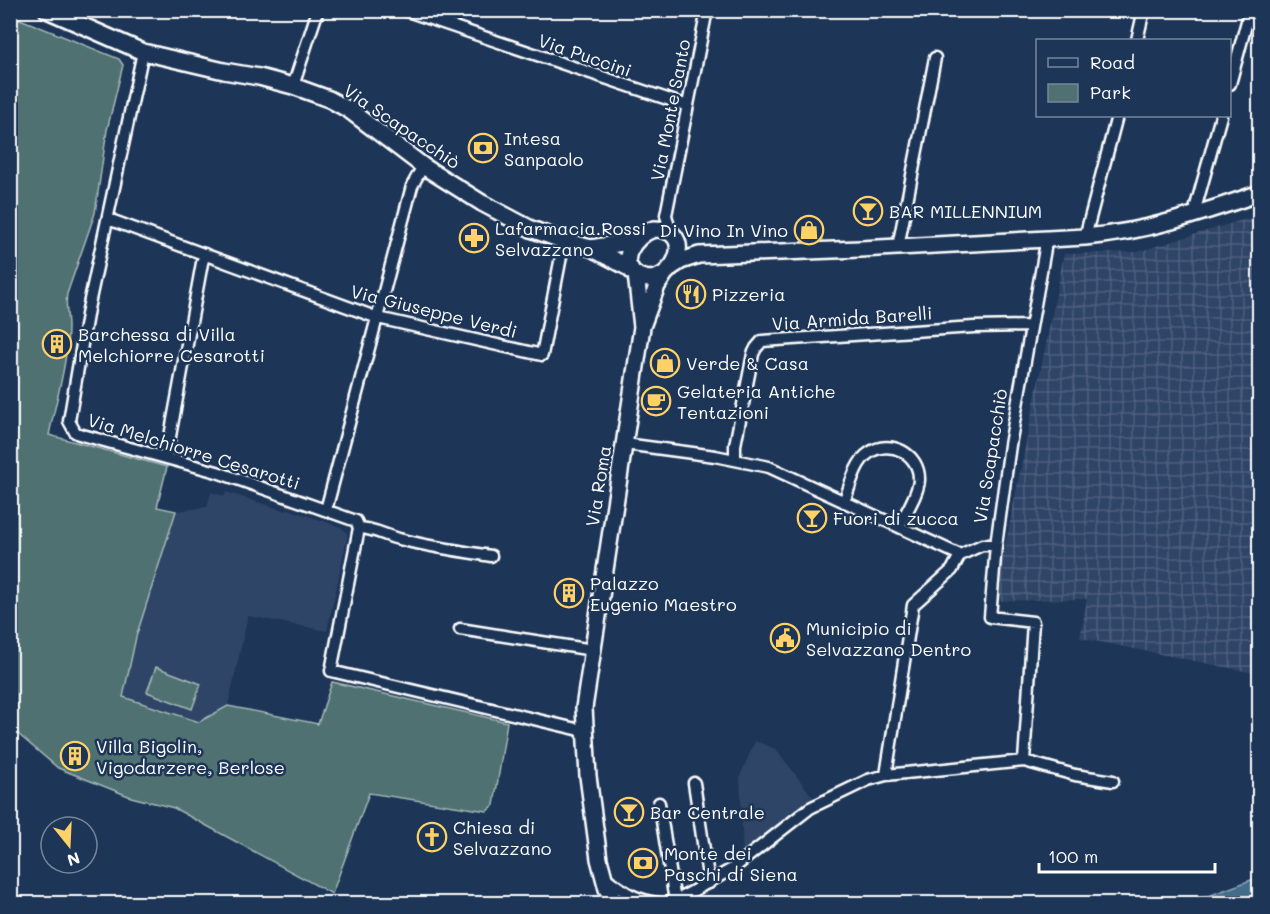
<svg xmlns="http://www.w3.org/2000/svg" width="1270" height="914" viewBox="0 0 1270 914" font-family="Mali,sans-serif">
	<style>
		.built { fill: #2e4468 }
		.industrial { fill: url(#industrial-grid) }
		.green { fill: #4f7171; stroke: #a7b8b8; stroke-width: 1.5 }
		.water { fill: #426c89; stroke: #8ea7b8; stroke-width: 1.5 }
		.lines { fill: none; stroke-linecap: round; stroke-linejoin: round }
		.street-casing { stroke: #fff; stroke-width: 15 }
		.secondary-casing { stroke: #fff; stroke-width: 20 }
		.street { stroke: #1d3557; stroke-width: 10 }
		.secondary { stroke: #1d3557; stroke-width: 15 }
		.labels { text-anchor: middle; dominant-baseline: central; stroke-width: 5; stroke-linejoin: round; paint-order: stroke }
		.street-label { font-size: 18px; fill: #fff; stroke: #1d3557 }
		.poi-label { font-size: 18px; fill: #fff; stroke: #1d3557; text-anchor: start }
	</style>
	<defs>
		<pattern id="industrial-grid" width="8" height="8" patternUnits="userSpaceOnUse" patternTransform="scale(1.5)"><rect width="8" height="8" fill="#2e4468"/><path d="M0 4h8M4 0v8" fill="none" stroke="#4d607f"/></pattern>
	</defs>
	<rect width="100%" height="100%" fill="#1d3557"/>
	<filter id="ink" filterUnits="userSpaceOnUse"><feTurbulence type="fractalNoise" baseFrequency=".0167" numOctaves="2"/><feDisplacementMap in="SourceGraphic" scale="12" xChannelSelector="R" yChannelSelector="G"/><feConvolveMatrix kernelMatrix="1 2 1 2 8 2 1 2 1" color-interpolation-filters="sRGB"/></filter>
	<g filter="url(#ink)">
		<path class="built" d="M 211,492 L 225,496 L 226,492 L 286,511 L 288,509 L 341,527 L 347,533 L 347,539 L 327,631 L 248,616 L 228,706 L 199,722 L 123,697 L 136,637 L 176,511 L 207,507 Z
			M 755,741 L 776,749 L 818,804 L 743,858 L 740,776 Z"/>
		<path class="industrial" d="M 1259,215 L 1259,674 L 1080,638 L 1087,599 L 994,601 L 1064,254 L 1137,252 Z"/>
		<path class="green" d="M 10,15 L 119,59 L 123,65 L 107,130 L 95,213 L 67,294 C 65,306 68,315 68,327 C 68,363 56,400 49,435 L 167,467 L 157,507 L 176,511 L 136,637 L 123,697 L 199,722 L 228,706 L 318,724 L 332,682 L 507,722 L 494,805 L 487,811 L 369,793 L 332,894 L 174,808 L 131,797 L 58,768 L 11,728 Z
			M 156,667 L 201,684 L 192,709 L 147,692 Z"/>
		<path class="water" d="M 1259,877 L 1259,903 L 1190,903 L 1251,880 Z"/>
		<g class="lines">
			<g class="street-casing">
				<path id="street" d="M 404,10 L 688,106
					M 1137,40 L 1144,10
					M 143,52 L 88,309 L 69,421 L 75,432 L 79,434 L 217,472 L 356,521 L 359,528 L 331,671 L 576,729 L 584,728
					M 1230,84 L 1250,10
					M 293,86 L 318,10
					M 1197,215 L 1196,206 L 1221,116
					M 108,219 L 378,318 L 542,355 L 564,241
					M 671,234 L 666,215 L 707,10
					M 1085,237 L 1117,116
					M 898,247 L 935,58
					M 625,444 L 715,456 L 769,467 L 960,555
					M 166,458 L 202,263 L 205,254
					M 735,460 L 735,445 L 753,354 L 756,348 L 762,341 L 974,327 L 1031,326
					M 844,502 C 850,487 855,462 869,453 C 890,438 920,454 919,480 C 918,495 905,513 899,527
					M 326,510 L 412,186 L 423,166
					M 359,528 C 373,528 386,536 399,539 C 429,547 461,551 491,556
					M 996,545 L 990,617 L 1033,622 L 1024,761
					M 460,629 L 593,650
					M 886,775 L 913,605 L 952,570 L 960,555 L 982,545 L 996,545 L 1010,445 L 1045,249 L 1045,239
					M 694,783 L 709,883
					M 659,803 L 675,901
					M 602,875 C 625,893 636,901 666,904
					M 670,904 L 732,869 L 810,808 L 868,780 L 886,775 L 1024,761 L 1075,775 L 1113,781"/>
			</g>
			<g class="secondary-casing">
				<path id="secondary" d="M 47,10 L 143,52 L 224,71 L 259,77 L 293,86 L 329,99 L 349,110 L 423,166 L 482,203 L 531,229 L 564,241 L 591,248 L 631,269
					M 654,229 C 700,229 672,290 641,277 C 613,266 634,235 654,229 Z
					M 591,248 L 635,241
					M 670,268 L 681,261 L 699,255 L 860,249 L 1085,237 C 1146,232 1202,213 1260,193
					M 643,324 L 657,286 L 666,272
					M 616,904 L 607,889 L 599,859 L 588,776 L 584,708 L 642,327 L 636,274"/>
			</g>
			<use href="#street" class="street"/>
			<use href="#secondary" class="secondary"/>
		</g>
	</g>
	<defs>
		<g id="bank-ring" transform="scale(1.5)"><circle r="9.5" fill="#1d3557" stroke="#ffd166" stroke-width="1.5"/><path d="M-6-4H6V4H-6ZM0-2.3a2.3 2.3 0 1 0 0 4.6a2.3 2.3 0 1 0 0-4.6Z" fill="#ffd166"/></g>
		<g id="bar-ring" transform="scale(1.5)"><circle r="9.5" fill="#1d3557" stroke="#ffd166" stroke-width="1.5"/><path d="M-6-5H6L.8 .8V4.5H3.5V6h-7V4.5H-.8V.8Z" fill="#ffd166"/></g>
		<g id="shop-ring" transform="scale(1.5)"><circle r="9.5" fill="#1d3557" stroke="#ffd166" stroke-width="1.5"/><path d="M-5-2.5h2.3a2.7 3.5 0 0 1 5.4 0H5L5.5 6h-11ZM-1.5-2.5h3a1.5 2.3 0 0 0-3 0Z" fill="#ffd166"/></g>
		<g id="pharmacy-ring" transform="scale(1.5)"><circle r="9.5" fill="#1d3557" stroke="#ffd166" stroke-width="1.5"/><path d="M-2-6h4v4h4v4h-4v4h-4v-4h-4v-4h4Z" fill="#ffd166"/></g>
		<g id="restaurant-ring" transform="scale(1.5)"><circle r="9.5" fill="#1d3557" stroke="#ffd166" stroke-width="1.5"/><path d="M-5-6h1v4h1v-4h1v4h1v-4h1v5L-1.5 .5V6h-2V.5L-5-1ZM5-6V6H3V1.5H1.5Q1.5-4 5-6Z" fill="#ffd166"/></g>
		<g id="building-ring" transform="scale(1.5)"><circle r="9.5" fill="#1d3557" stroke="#ffd166" stroke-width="1.5"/><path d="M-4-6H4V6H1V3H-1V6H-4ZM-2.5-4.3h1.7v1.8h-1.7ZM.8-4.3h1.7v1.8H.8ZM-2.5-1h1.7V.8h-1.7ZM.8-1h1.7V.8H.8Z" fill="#ffd166"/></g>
		<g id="cafe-ring" transform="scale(1.5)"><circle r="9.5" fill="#1d3557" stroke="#ffd166" stroke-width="1.5"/><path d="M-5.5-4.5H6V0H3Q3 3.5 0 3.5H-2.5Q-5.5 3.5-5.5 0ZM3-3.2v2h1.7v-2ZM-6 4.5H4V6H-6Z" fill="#ffd166"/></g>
		<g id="civic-ring" transform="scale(1.5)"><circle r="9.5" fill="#1d3557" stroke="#ffd166" stroke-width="1.5"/><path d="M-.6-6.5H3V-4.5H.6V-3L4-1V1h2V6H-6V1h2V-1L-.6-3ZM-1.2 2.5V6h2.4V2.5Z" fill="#ffd166"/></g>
		<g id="church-ring" transform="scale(1.5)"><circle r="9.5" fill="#1d3557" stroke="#ffd166" stroke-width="1.5"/><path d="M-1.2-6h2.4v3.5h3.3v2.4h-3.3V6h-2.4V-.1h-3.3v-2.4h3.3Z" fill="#ffd166"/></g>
	</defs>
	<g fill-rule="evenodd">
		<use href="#bank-ring" x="483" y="148"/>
		<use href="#bar-ring" x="868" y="211"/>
		<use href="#shop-ring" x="809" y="230"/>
		<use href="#pharmacy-ring" x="474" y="238"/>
		<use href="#restaurant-ring" x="691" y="294"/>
		<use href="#building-ring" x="57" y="344"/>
		<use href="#shop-ring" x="665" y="363"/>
		<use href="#cafe-ring" x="656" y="401"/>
		<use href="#bar-ring" x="812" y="518"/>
		<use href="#building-ring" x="569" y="593"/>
		<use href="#civic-ring" x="785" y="638"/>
		<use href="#building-ring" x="75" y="756"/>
		<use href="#bar-ring" x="629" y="812"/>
		<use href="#church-ring" x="432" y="837"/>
		<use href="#bank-ring" x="643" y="863"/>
	</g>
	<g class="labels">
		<g class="street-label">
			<text transform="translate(585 55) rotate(19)">Via Puccini</text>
			<text transform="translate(670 110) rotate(-79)">Via Monte Santo</text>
			<text transform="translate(402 126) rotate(34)">Via Scapacchiò</text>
			<text transform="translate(434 311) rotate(14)">Via Giuseppe Verdi</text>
			<text transform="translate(852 318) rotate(-4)">Via Armida Barelli</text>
			<text transform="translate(194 451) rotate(17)">Via Melchiorre Cesarotti</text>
			<text transform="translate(990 456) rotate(-81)">Via Scapacchiò</text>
			<text transform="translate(598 486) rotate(-81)">Via Roma</text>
		</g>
		<g class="poi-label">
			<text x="504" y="138">Intesa<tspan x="504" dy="21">Sanpaolo</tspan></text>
			<text x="889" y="211">BAR MILLENNIUM</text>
			<text x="495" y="228">Lafarmacia.Rossi<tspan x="495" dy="21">Selvazzano</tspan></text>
			<text x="788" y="230" text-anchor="end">Di Vino In Vino</text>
			<text x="712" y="294">Pizzeria</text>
			<text x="78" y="334">Barchessa di Villa<tspan x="78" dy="21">Melchiorre Cesarotti</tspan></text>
			<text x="686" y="363">Verde &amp; Casa</text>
			<text x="677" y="391">Gelateria Antiche<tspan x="677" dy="21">Tentazioni</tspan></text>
			<text x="833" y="518">Fuori di zucca</text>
			<text x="590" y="583">Palazzo<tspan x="590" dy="21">Eugenio Maestro</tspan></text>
			<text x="806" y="628">Municipio di<tspan x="806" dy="21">Selvazzano Dentro</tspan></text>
			<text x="96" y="746">Villa Bigolin,<tspan x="96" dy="21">Vigodarzere, Berlose</tspan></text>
			<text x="650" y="812">Bar Centrale</text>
			<text x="453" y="827">Chiesa di<tspan x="453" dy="21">Selvazzano</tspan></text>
			<text x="664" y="853">Monte dei<tspan x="664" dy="21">Paschi di Siena</tspan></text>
		</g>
	</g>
	<rect width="1270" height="914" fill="none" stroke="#1d3557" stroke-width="36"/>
	<rect x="18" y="18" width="1234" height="878" fill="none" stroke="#fff" stroke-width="2" filter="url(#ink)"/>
	<rect x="1036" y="39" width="195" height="78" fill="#1d3557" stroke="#77869a" stroke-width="1.5"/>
	<rect x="1048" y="58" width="30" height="9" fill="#1d3557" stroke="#77869a" stroke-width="1.5"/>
	<text x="1090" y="69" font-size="18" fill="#ffffff">Road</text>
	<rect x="1048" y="84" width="30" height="18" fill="#4f7171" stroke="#77869a" stroke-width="1.5"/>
	<text x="1090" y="99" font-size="18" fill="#ffffff">Park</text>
	<g transform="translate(69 845) rotate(162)"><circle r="28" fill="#1d3557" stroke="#77869a" stroke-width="1.5"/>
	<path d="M0-4.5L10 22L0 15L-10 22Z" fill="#ffd166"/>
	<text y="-9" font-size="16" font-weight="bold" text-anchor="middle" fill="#ffffff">N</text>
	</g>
	<path d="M1039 863v9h176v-9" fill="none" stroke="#ffffff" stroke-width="3"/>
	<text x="1048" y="863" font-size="18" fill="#ffffff" stroke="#1d3557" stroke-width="4.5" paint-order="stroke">100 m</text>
</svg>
